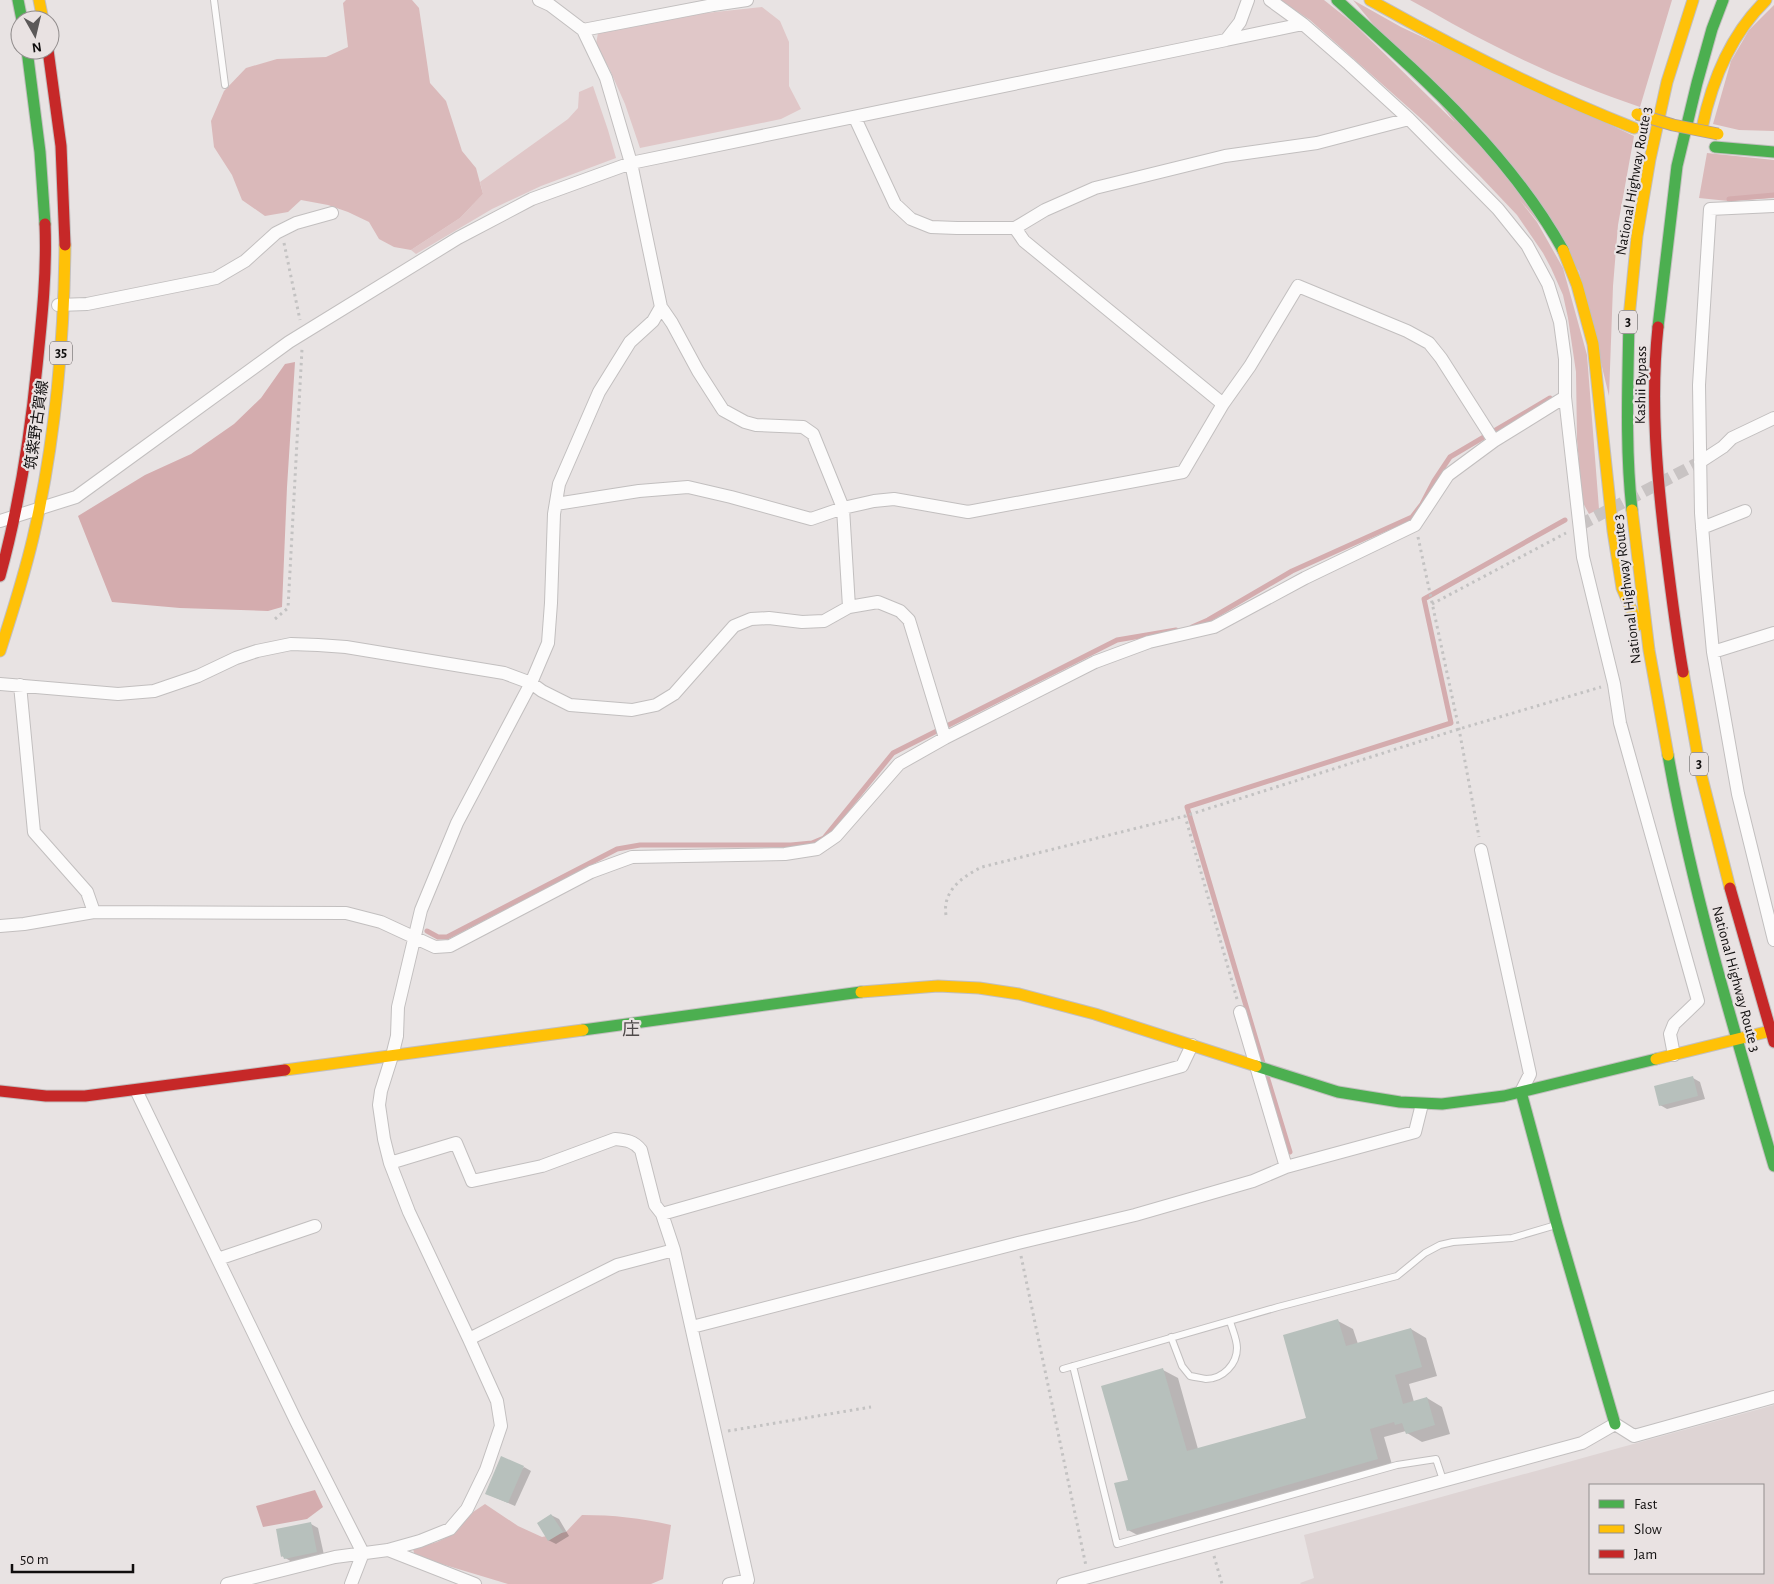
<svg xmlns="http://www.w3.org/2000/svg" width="1774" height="1584" viewBox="0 0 1774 1584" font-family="'Alegreya Sans','Noto Sans JP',sans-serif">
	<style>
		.built { fill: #ded4d4; fill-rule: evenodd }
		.green { fill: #e0c7c8 }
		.forest { fill: #dab9ba }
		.water { fill: #d4acae }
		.shadow { fill: #0003 }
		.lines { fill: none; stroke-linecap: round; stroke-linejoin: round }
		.stream { stroke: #d4acae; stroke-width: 5 }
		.building { fill: #b7c0bc }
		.street-tunnel { stroke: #c8c3c3; stroke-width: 12; stroke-dasharray: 12 6; stroke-linecap: butt }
		.lane-casing { stroke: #c2bfbf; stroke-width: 8 }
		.street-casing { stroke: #c2bfbf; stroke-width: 14 }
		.fast-casing { stroke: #c2bfbf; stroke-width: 13 }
		.slow-casing { stroke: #c2bfbf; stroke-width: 13 }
		.jam-casing { stroke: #c2bfbf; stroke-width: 13 }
		.path { stroke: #c3c2c2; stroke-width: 3; stroke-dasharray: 2.5 4; stroke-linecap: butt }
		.lane { stroke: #fcfbfb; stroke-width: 6 }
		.street { stroke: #fcfbfb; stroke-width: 12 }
		.fast { stroke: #4caf50; stroke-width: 11 }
		.slow { stroke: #ffc107; stroke-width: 11 }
		.jam { stroke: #c62828; stroke-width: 11 }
		.slow-bridge-casing { stroke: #ae9fa0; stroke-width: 13; stroke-linecap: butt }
		.slow-bridge { stroke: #ffc107; stroke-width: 11 }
		.labels { text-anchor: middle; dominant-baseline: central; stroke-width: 4.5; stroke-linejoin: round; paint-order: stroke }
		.shield { fill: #e9e2e2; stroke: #514e4e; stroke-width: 1 }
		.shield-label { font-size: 14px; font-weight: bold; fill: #100e0e }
		.street-label { font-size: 15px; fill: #100e0e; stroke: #e9e2e2 }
		.quarter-label { font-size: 18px; fill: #4f4a4a; stroke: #e9e2e2 }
	</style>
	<rect width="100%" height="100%" fill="#e8e3e3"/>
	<path class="built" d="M 1774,1405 L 1774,1584 L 1301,1584 L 1300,1583 L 1314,1578 L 1304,1535 ZM 1590,1485 L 1763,1485 L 1763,1573 L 1590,1573 Z"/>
	<path class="green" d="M 762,7 L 780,21 L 789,42 L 789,86 L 801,109 L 781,119 L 640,148 L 625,104 L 609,68 L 596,44 L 598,33 L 678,16 Z
		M 593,86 L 608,130 L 616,158 L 541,186 L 492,209 L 416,254 L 411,250 L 460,218 L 483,194 L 480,182 L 568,119 L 578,108 L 579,92 Z"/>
	<path class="forest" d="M 346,0 L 412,0 L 419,8 L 430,83 L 446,101 L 462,151 L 476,168 L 483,194 L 460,218 L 411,250 L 394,247 L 379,239 L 369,222 L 348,212 L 328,205 L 301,200 L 288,212 L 265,216 L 242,200 L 232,175 L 214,147 L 211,121 L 224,91 L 246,68 L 277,59 L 326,57 L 348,47 L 343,3 Z
		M 1280,0 L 1324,0 L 1353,23 L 1469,136 L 1537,222 L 1563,268 L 1587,355 L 1599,509 L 1589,514 L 1582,501 L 1577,439 L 1576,372 L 1568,318 L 1563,295 L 1551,268 L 1543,253 L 1517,215 L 1479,175 L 1427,124 L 1310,20 Z
		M 1353,0 L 1401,27 L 1634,136 L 1618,225 L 1613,286 L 1609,396 L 1579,271 Z
		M 1410,0 L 1672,0 L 1640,107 C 1590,90 1542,70 1495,46 C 1466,32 1438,15 1410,0 Z
		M 1774,5 L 1774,131 L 1739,130 L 1713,124 L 1731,61 L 1749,30 Z
		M 1707,153 L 1774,160 L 1774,198 L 1728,201 L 1699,198 Z
		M 485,1504 L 518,1526 L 542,1537 L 566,1532 L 582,1515 C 614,1515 640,1518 671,1525 L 663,1579 L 651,1584 L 508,1584 L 415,1556 L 413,1549 L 437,1542 L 447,1537 L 459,1529 L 470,1514 Z"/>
	<path class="water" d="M 295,362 L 287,487 L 282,607 L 268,611 L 180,608 L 112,602 L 78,516 L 145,475 L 191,454 L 234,424 L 261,398 L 285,364 Z
		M 315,1490 L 323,1507 L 307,1519 L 263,1527 L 256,1506 Z"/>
	<path class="shadow" d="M 1693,1078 L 1700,1082 L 1705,1099 L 1667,1109 L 1660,1105 Z
		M 1338,1321 L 1353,1329 L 1358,1344 L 1411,1329 L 1426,1338 L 1437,1376 L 1409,1384 L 1414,1402 L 1427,1398 L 1442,1407 L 1450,1434 L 1422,1442 L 1407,1433 L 1406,1431 L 1384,1437 L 1393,1468 L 1143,1538 L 1128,1530 L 1163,1370 L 1178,1378 L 1198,1449 L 1308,1418 Z
		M 524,1467 L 531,1471 L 515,1506 L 494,1497 Z
		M 551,1515 L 559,1519 L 569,1536 L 556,1544 L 548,1540 Z
		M 311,1524 L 318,1528 L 324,1555 L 292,1562 L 282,1556 Z"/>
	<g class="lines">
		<path class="stream" d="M 1729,199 L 1774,195
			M 1192,627 L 1208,620 L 1292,571 L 1412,517 L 1422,504 L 1434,481 L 1450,457 L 1550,398
			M 427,931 L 438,937 L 447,937 L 617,849 L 640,845 L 791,845 L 812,843 L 824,838 L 893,753 L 1117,640 L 1176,630
			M 1263,1063 L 1187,807 L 1451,723 L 1424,599 L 1565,520
			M 1266,1073 L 1290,1152"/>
	</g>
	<path class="building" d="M 1693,1076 L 1698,1096 L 1659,1106 L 1654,1086 Z
		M 1338,1319 L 1346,1346 L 1411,1328 L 1422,1367 L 1395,1375 L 1403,1404 L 1427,1397 L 1435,1425 L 1406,1434 L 1402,1423 L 1395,1425 L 1394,1422 L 1370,1429 L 1378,1459 L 1127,1531 L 1114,1483 L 1128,1480 L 1101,1386 L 1163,1368 L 1187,1451 L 1306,1418 L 1283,1335 Z
		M 501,1456 L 524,1466 L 508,1503 L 485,1494 Z
		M 551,1514 L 563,1532 L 548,1541 L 537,1523 Z
		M 311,1522 L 317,1552 L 284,1559 L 283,1556 L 281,1557 L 276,1529 Z"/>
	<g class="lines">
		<path class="street-tunnel" d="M 1580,525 L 1700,462"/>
		<g class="lane-casing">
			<path id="lane" d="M 214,0 L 225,85
				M 1171,1337 L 1182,1366 L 1190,1376 C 1195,1377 1201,1378 1206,1379 C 1223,1379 1237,1364 1237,1348 C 1237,1339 1232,1329 1230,1321
				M 1073,1366 L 1117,1544 L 1397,1465 L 1436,1459 L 1443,1480
				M 1063,1369 L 1278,1307 L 1397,1276 L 1425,1253 L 1440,1245 L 1453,1242 L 1512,1238 L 1556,1225"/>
		</g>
		<g class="street-casing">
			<path id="street" d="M 539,0 L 550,5 L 583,30 L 606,78 L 631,163 L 661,307 L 672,323 L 698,371 L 723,410 L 745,422 L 756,425 L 803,427 L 813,434 L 843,508 L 849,607 L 878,602 L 900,611 L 909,620 L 945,738
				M 1270,0 L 1303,24 L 1349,64 L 1409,119 L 1498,209 L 1527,245 L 1548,284 L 1560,322 L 1565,359 L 1565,397 L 1583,557 L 1614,684 L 1620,723 L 1698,1001 L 1674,1024 L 1670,1034 L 1674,1055
				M 583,30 L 713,5 L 747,0
				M 1226,40 L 1303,24
				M 855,118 L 895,204 L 911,219 L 931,227 L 957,228 L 1015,228 L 1024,241 L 1223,404 L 1250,366 L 1298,286 L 1407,331 L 1429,343 L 1441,358 L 1494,441
				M 1774,206 L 1710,209 L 1699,385 L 1701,513 L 1706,577 L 1713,652 L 1738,794 L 1774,940
				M 1015,228 L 1045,210 L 1095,188 L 1225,156 L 1317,143 L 1409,119
				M 58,305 L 87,304 L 216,278 L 245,261 L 276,233 L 296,223 L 332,213
				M 1700,462 L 1723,447 L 1732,438 L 1774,418
				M 556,504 L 639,491 L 688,487 L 731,497 L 811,519 L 843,508 L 874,501 L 894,499 L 968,512 L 1183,472 L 1223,404
				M 0,521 L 76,497 L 289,342 L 458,238 L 532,199 L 631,163 L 1226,40 L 1240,22 L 1248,0
				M 1702,528 L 1745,511
				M 1713,652 L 1774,633
				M 0,684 L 118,694 L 154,691 L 198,676 L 236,658 L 257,651 L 291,644 L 318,645 L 346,647 L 504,673 L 531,683 L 542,691 L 570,705 L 632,710 L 656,705 L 674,694 L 734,626 L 751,619 L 769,618 L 802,622 L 824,621 L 849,607
				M 20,685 L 34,832 L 87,892 L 94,912
				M 1481,850 L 1530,1074 L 1521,1092
				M 0,926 L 24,924 L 94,912 L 346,913 L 381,922 L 435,947 L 450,946 L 591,872 L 632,857 L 785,854 L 817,849 L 836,836 L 899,764 L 945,738 L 1095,662 L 1149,642 L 1214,627 L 1305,578 L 1415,525 L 1448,475 L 1494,441 L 1565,397
				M 1240,1012 L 1286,1167
				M 136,1090 L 296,1421 L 363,1553 L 351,1584
				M 390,1163 L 456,1143 L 472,1181 L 542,1166 L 615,1139 C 626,1140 634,1141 641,1150 L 655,1205 L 662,1214 L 674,1250 L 748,1580 L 729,1584
				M 662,1214 L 1182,1066 L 1192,1045
				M 218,1259 L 315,1226
				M 692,1327 L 1018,1243 L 1135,1215 L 1253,1181 L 1286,1167 L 1415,1132 L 1422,1104
				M 469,1339 L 617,1265 L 674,1250
				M 388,1550 L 475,1584
				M 227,1584 L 335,1557 L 388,1550 L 420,1541 L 450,1529 L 467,1509 L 486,1470 L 501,1426 L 497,1401 L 469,1339 L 409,1212 L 390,1163 L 384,1139 L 379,1105 L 381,1091 L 392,1056 L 397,1036 L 398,1007 L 421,910 L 457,823 L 531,683 L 548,643 L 551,603 L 554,514 L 559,484 L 599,392 L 630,342 L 653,321 L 661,307
				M 1063,1584 L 1582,1443 L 1615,1424 L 1634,1436 L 1774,1397"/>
		</g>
		<g class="fast-casing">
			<path id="fast" d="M 18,0 L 22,20
				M 1337,0 C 1420,75 1508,151 1563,250
				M 27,50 L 40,152 L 45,224
				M 1715,147 L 1774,152
				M 1629,318 C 1628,382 1625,447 1632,510
				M 1658,327 L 1677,166 L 1697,83 L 1712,29 L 1723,0
				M 1668,755 C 1693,895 1734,1030 1774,1166
				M 583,1030 L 861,992
				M 1256,1066 L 1338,1092 L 1400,1102 L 1442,1104 L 1504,1096 L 1656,1059
				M 1521,1092 L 1557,1225 L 1615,1424"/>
		</g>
		<g class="slow-casing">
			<path id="slow" d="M 39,0 L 43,20
				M 1370,0 C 1455,48 1543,92 1634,128
				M 1702,128 C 1712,80 1731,34 1766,0
				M 1563,250 L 1577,285 L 1593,344 L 1613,531 L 1622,588 L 1638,625
				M 1629,318 L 1637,236 L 1650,159 L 1667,82 L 1693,0
				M 1632,510 L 1649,650 L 1668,755
				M 0,651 C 12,614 24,576 33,538 C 55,443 64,343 65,245
				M 1683,672 L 1701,774 L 1730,888
				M 861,992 L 938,986 L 979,988 L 1019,994 L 1095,1014 L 1256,1066
				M 1656,1059 L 1774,1030
				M 285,1070 L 583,1030"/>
		</g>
		<g class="jam-casing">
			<path id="jam" d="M 48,50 L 61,146 L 65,245
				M 1658,327 C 1650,402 1657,477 1666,551 C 1671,592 1676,632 1683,672
				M 0,576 C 19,507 30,437 37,366 C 42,318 47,272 45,224
				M 1730,888 L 1774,1042
				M 0,1091 L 46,1096 L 85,1096 L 285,1070"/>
		</g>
		<path class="path" d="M 284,243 L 300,320
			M 1418,537 L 1459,729 L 1479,837
			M 1432,604 L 1566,533
			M 275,619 L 288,608 L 302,349
			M 946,915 C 942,891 963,876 982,867 L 1185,816
			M 1237,999 L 1185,816 L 1459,729 L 1601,687
			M 1021,1256 L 1086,1566
			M 728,1431 L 871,1407
			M 1214,1556 L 1222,1584"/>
		<use href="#lane" class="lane"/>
		<use href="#street" class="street"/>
		<use href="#fast" class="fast"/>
		<use href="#slow" class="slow"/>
		<use href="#jam" class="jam"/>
		<g class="slow-bridge-casing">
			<path id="slow-bridge" d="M 1637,114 L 1673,125 L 1718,134"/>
		</g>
		<use href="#slow-bridge" class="slow-bridge"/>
	</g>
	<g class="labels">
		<g class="shield">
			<rect x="1619" y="310.5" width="18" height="23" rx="4"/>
			<rect x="50" y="341.5" width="22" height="23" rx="4"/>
			<rect x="1690" y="752.5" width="18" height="23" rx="4"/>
		</g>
		<g class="shield-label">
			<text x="1628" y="322">3</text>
			<text x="61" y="353">35</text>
			<text x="1699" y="764">3</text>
		</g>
		<g class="street-label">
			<text transform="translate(1634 181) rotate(-80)">National Highway Route 3</text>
			<text transform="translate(1641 385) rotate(-89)">Kashii Bypass</text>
			<text transform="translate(37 425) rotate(-82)">筑紫野古賀線</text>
			<text transform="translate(1627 589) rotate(-97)">National Highway Route 3</text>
			<text transform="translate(1736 979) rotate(75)">National Highway Route 3</text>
		</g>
		<g class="quarter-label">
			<text x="631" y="1030">庄</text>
		</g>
	</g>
	<rect x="1589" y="1484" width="175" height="90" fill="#e9e2e2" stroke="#928d8d"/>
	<rect x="1599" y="1500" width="25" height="8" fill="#4caf50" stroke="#928d8d"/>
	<text x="1634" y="1509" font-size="15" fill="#100e0e">Fast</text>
	<rect x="1599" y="1525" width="25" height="8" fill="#ffc107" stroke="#928d8d"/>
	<text x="1634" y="1534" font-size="15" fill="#100e0e">Slow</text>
	<rect x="1599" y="1550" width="25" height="8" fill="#c62828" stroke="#928d8d"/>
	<text x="1634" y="1559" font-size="15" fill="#100e0e">Jam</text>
	<g transform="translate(35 35) rotate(172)"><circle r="24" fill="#e9e2e2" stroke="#928d8d"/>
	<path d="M0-4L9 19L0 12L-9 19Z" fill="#5c5959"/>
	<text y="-8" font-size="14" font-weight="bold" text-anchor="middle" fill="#100e0e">N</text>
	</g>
	<path d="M12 1564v8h121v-8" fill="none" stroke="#100e0e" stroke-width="2.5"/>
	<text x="20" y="1564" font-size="15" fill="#100e0e" stroke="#e9e2e2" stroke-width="4" paint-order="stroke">50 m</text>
</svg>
